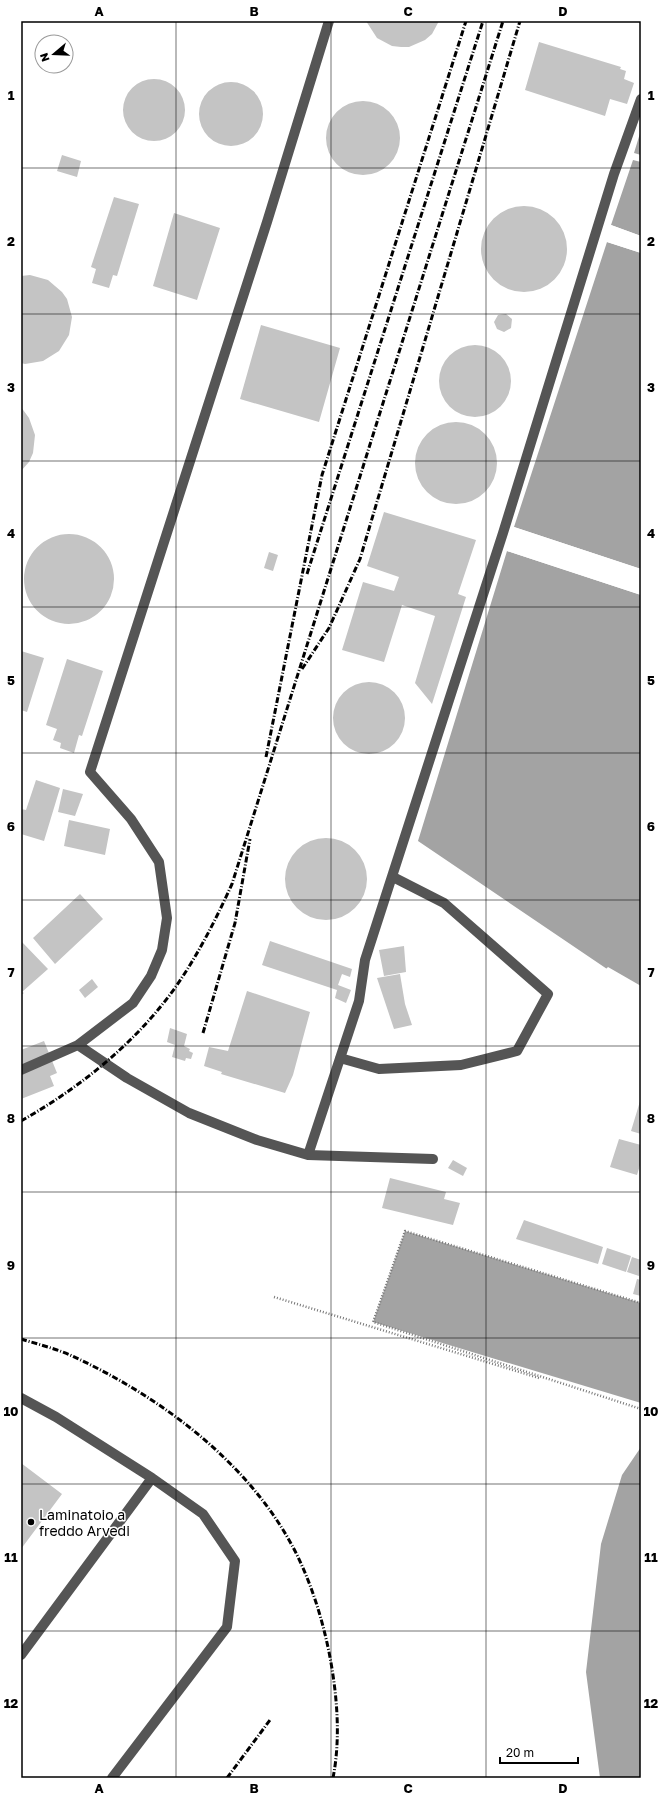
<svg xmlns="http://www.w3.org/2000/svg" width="662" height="1799" viewBox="0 0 662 1799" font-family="'Golos Text',sans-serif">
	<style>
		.water { fill: #a3a3a3 }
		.pier { fill: #fff }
		.building { fill: #c4c4c4 }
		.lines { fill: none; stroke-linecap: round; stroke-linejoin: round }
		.path { stroke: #777; stroke-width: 2.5; stroke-dasharray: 1 2; stroke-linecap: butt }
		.minor { stroke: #555; stroke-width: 10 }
		.rail { stroke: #000; stroke-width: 3; stroke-dasharray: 6 2 1 2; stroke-linecap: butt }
		.grid { fill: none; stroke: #000; stroke-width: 1; stroke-opacity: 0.55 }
		.poi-dot { fill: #000; stroke: #fff; stroke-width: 1.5 }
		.labels { text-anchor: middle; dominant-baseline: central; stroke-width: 3; stroke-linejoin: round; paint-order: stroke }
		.poi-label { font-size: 14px; fill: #000; stroke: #fff; text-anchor: start }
		.neatline { fill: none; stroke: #000; stroke-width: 1.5 }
		.grid-label { font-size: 13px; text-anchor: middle; font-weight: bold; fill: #000 }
	</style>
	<rect width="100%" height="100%" fill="#fff"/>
	<path class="water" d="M 641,130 L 641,155 L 634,153 Z
		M 633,160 L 641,162 L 641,236 L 611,225 Z
		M 607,242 L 641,253 L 641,569 L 514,527 Z
		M 507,551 L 641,595 L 641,992 L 418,841 Z
		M 405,1231 L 641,1303 L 641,1403 L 373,1322 Z
		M 641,1447 L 641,1778 L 600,1778 L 586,1672 L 601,1544 L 622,1475 Z"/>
	<path class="pier" d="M 611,225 L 641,236 L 641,238 L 611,227 Z
		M 608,240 L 641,251 L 641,253 L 607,242 Z
		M 514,527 L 641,569 L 641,571 L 513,529 Z
		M 508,549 L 641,592 L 641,595 L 507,551 Z
		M 608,967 L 641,986 L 641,994 L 605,970 Z"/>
	<path class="building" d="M 366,21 L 439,21 L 432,34 L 425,40 L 409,47 L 401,47 L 392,46 L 377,38 Z
		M 539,42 L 621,67 L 620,69 L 626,71 L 624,79 L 634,83 L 627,104 L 610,99 L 605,116 L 525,90 Z
		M123 110a31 31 0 1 1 62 0a31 31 0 1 1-62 0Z
		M199 114a32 32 0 1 1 64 0a32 32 0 1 1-64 0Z
		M326 138a37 37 0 1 1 74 0a37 37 0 1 1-74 0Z
		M 62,155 L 81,161 L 77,177 L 57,171 Z
		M 114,197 L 139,204 L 117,276 L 113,275 L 109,288 L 92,283 L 96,269 L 91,267 Z
		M481 249a43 43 0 1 1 86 0a43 43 0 1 1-86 0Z
		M 174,213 L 220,228 L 197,300 L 153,286 Z
		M 30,275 L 48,280 L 62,292 L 67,299 L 72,317 L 69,335 L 59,351 L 43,361 L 25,364 L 21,363 L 21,276 Z
		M 506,314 L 512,319 L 511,328 L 504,332 L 497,329 L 494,322 L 498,315 Z
		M 261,325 L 340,348 L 319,422 L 240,399 Z
		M439 381a36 36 0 1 1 72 0a36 36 0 1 1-72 0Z
		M 21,407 L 29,418 L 35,435 L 33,453 L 29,462 L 21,471 Z
		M415 463a41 41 0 1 1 82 0a41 41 0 1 1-82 0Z
		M 384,512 L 476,540 L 458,594 L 466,597 L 432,704 L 415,683 L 435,616 L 402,605 L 384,662 L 342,650 L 363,582 L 394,591 L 399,577 L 367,566 Z
		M24 579a45 45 0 1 1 90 0a45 45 0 1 1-90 0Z
		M 269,552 L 278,555 L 273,571 L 264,568 Z
		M 21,651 L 44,658 L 27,712 L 21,710 Z
		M 67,659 L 103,671 L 82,736 L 79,735 L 74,753 L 60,748 L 61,743 L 53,740 L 57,729 L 46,725 Z
		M333 718a36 36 0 1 1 72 0a36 36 0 1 1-72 0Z
		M 36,780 L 60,788 L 44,841 L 21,834 L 21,809 L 26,810 Z
		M 63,789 L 83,794 L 75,816 L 58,812 Z
		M 69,820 L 110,829 L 105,855 L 64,846 Z
		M285 879a41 41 0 1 1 82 0a41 41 0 1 1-82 0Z
		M 80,894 L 103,919 L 55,964 L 33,938 Z
		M 21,941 L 48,969 L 22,992 L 24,993 L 21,995 Z
		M 270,941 L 352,969 L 350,977 L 342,974 L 338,985 L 351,990 L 346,1003 L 335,998 L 337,990 L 262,965 Z
		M 404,946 L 406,972 L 384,976 L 379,950 Z
		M 400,974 L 405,1004 L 412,1025 L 394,1029 L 377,978 Z
		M 92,979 L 98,987 L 85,998 L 79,990 Z
		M 247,991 L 310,1012 L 293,1075 L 285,1093 L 221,1074 L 222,1072 L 204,1066 L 209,1047 L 228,1051 Z
		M 170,1028 L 187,1034 L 184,1046 L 190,1049 L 189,1051 L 193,1053 L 191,1059 L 186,1058 L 185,1061 L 172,1057 L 175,1045 L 167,1042 Z
		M 44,1041 L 57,1073 L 50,1076 L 54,1086 L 21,1099 L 21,1050 Z
		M 641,1098 L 641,1134 L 631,1131 Z
		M 619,1139 L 641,1145 L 641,1162 L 637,1175 L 610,1167 Z
		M 453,1160 L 467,1168 L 463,1176 L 448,1168 Z
		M 390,1178 L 446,1192 L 444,1199 L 460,1203 L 453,1225 L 382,1208 Z
		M 524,1220 L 603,1247 L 598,1264 L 516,1239 Z
		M 607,1248 L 631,1256 L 626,1272 L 602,1264 Z
		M 632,1257 L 641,1260 L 639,1276 L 627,1272 Z
		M 637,1279 L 641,1280 L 641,1296 L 633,1294 Z
		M 21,1463 L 62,1494 L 21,1549 Z"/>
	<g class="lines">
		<path class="path" d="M 274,1297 L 539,1378
			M 641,1303 L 405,1231 L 373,1322 L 641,1409"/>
		<path class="minor" d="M 78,1045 L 127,1078 L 189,1113 L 257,1140 L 308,1155 L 433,1159
			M 340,1058 L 379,1069 L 461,1065 L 517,1051 L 548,994 L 444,903 L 393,877
			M 21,1070 L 78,1045 L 133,1003 L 151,976 L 162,950 L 167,918 L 159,862 L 131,819 L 90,772 L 267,222 L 329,21
			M 308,1155 L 359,1001 L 365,960 L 503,533 L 614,174 L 641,99
			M 21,1398 L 56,1417 L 152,1478 L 203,1514 L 235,1561 L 227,1627 L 112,1778
			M 21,1655 L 152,1478"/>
		<path class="rail" d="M 307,574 L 483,21
			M 302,669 L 329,628 L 360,559 L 520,21
			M 266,757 L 322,475 L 466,21
			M 203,1033 L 235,923 L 250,839
			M 21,1121 C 81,1087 137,1042 177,985 C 199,953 216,919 232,884 L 503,21
			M 21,1339 C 37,1344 54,1348 70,1355 C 160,1396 252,1464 297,1555 C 312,1586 322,1618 329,1652 C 337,1693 341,1737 333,1778
			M 227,1778 L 270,1720"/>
	</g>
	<path class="grid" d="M 176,21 L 176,1778M 331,21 L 331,1778M 486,21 L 486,1778M 21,168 L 641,168M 21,314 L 641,314M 21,461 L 641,461M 21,607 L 641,607M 21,753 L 641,753M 21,900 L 641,900M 21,1046 L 641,1046M 21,1192 L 641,1192M 21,1338 L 641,1338M 21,1484 L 641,1484M 21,1631 L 641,1631"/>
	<circle class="poi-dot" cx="31" cy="1522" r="4"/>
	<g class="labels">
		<g class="poi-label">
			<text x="39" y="1514">Laminatoio a<tspan x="39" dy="16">freddo Arvedi</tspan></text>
		</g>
	</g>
	<rect width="662" height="1799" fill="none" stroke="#ffffff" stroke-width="44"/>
	<g transform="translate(54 54) rotate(251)"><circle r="19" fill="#ffffff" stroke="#999999"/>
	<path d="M0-3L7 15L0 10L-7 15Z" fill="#000000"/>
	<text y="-6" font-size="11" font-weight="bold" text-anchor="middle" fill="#000000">N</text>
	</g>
	<path d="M500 1757v6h78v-6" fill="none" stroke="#000000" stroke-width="2"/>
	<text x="506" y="1757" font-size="12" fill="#000000" stroke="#ffffff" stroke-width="3" paint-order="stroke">20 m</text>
	<rect x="22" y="22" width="618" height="1755" class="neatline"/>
	<g class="grid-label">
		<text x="99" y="16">A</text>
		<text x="254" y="16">B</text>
		<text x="408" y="16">C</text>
		<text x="563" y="16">D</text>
		<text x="11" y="100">1</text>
		<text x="651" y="100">1</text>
		<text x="11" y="246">2</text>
		<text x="651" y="246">2</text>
		<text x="11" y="392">3</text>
		<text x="651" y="392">3</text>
		<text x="11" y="538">4</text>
		<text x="651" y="538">4</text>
		<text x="11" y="685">5</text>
		<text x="651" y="685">5</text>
		<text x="11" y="831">6</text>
		<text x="651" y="831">6</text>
		<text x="11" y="977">7</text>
		<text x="651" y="977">7</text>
		<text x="11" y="1123">8</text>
		<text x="651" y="1123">8</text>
		<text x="11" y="1270">9</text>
		<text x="651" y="1270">9</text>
		<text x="11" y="1416">10</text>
		<text x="651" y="1416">10</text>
		<text x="11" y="1562">11</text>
		<text x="651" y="1562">11</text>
		<text x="11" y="1708">12</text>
		<text x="651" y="1708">12</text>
		<text x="99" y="1793">A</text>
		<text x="254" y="1793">B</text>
		<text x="408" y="1793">C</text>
		<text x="563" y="1793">D</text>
	</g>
</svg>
